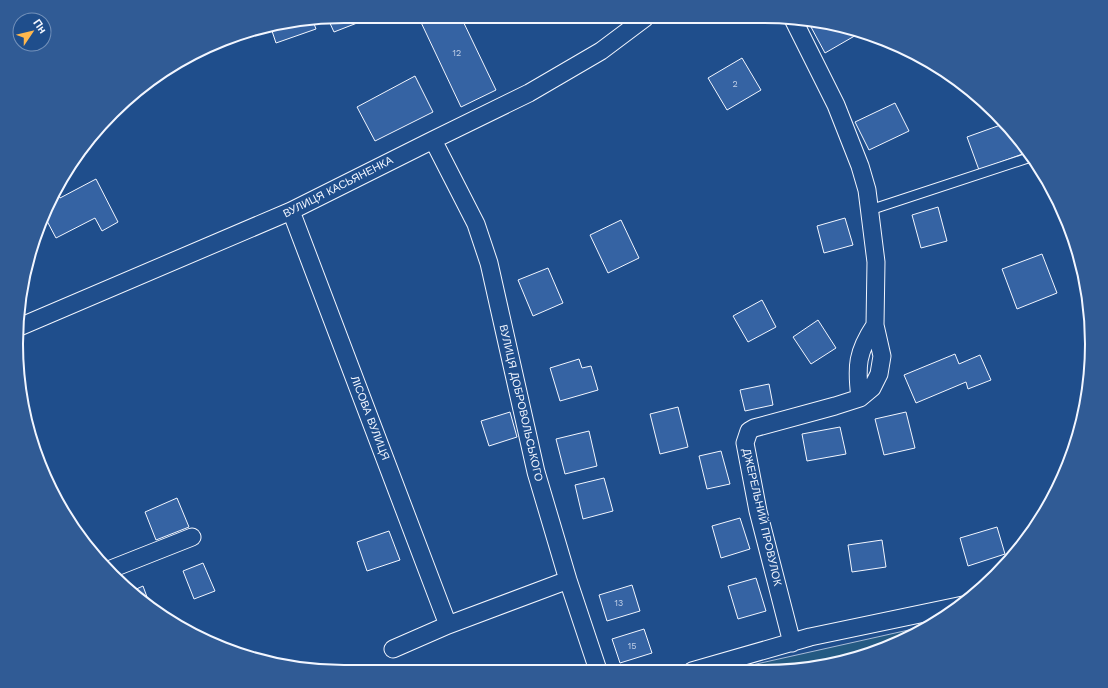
<svg xmlns="http://www.w3.org/2000/svg" width="1108" height="688" viewBox="0 0 1108 688" font-family="'Work Sans',sans-serif">
	<style>
		.green { fill: #245a82; stroke: #a8bbd7 }
		.building { fill: #3563a3; stroke: #f2f6ff }
		.lines { fill: none; stroke-linecap: round; stroke-linejoin: round }
		.lane-casing { stroke: #f2f6ff; stroke-width: 11 }
		.street-casing { stroke: #f2f6ff; stroke-width: 19 }
		.lane { stroke: #1f4e8c; stroke-width: 9 }
		.street { stroke: #1f4e8c; stroke-width: 17 }
		.labels { text-anchor: middle; dominant-baseline: central; stroke-width: 3; stroke-linejoin: round; paint-order: stroke }
		.number-label { font-size: 9px; fill: #c3d1e8 }
		.street-label { font-size: 11px; fill: #f2f6ff; stroke: #1f4e8c }
		.rim { fill: none; stroke: #f2f6ff; stroke-width: 2 }
	</style>
	<rect width="100%" height="100%" fill="#1f4e8c"/>
	<path class="green" d="M 931,625 L 909,638 L 849,661 L 786,671 L 725,671 Z"/>
	<path class="building" d="M 344,16 L 375,16 L 334,32 L 328,19 Z
		M 418,16 L 461,17 L 496,90 L 461,107 Z
		M 313,21 L 316,29 L 276,43 L 271,28 Z
		M 820,22 L 857,32 L 858,34 L 825,53 L 811,27 Z
		M 742,58 L 761,90 L 727,110 L 708,78 Z
		M 415,76 L 433,112 L 375,141 L 357,107 Z
		M 895,103 L 909,131 L 869,150 L 855,122 Z
		M 1006,123 L 1011,128 L 1028,152 L 979,170 L 967,137 Z
		M 96,179 L 118,222 L 102,231 L 95,218 L 56,238 L 47,221 L 43,223 L 43,221 L 58,193 L 60,198 Z
		M 938,207 L 947,241 L 921,248 L 912,215 Z
		M 845,218 L 853,245 L 824,253 L 817,226 Z
		M 621,220 L 639,258 L 608,273 L 590,235 Z
		M 1042,254 L 1057,293 L 1017,309 L 1002,269 Z
		M 548,268 L 563,303 L 533,316 L 518,280 Z
		M 762,300 L 776,327 L 748,342 L 733,316 Z
		M 818,320 L 836,348 L 811,364 L 793,337 Z
		M 955,354 L 959,364 L 980,355 L 991,380 L 968,389 L 966,382 L 916,403 L 904,375 Z
		M 579,359 L 582,368 L 591,366 L 598,390 L 560,401 L 550,368 Z
		M 769,384 L 773,405 L 745,411 L 740,390 Z
		M 678,407 L 688,447 L 660,454 L 650,414 Z
		M 510,412 L 517,437 L 489,446 L 481,421 Z
		M 906,412 L 915,448 L 884,455 L 875,419 Z
		M 840,427 L 846,454 L 807,461 L 802,434 Z
		M 589,431 L 597,466 L 565,474 L 556,439 Z
		M 721,451 L 730,484 L 707,489 L 699,456 Z
		M 604,478 L 613,511 L 583,519 L 575,485 Z
		M 177,498 L 189,527 L 156,540 L 145,512 Z
		M 740,518 L 750,549 L 721,558 L 712,526 Z
		M 997,527 L 1005,554 L 968,566 L 960,538 Z
		M 389,531 L 400,560 L 367,571 L 357,542 Z
		M 882,540 L 886,567 L 852,572 L 848,545 Z
		M 203,563 L 215,591 L 194,599 L 183,571 Z
		M 756,578 L 766,611 L 738,619 L 728,586 Z
		M 632,585 L 640,611 L 607,621 L 599,595 Z
		M 143,586 L 151,608 L 144,604 L 132,591 Z
		M 644,629 L 652,653 L 620,663 L 612,639 Z"/>
	<g class="lines">
		<g class="lane-casing">
			<path id="lane" d="M 870,210 L 1031,157"/>
		</g>
		<g class="street-casing">
			<path id="street" d="M 433,140 L 476,224 L 489,263 L 536,472 L 568,580 L 598,670
				M 291,211 L 448,625
				M 17,328 L 291,211 L 433,140 L 529,93 L 601,51 L 645,18
				M 860,398 C 856,366 857,352 875,325
				M 111,569 L 192,537
				M 792,643 L 758,511 L 745,443 L 749,431 L 754,428 L 835,406 L 860,398 L 872,388 L 879,374 L 882,356 L 875,325 L 876,262 L 867,190 L 860,166 L 836,105 L 793,19
				M 393,649 L 448,625 L 568,580
				M 692,671 L 810,637 L 963,605"/>
		</g>
		<use href="#lane" class="lane"/>
		<use href="#street" class="street"/>
	</g>
	<g class="labels">
		<g class="number-label">
			<text x="457" y="53">12</text>
			<text x="735" y="84">2</text>
			<text x="619" y="603">13</text>
			<text x="632" y="646">15</text>
		</g>
		<g class="street-label">
			<text transform="translate(338 187) rotate(-27)">ВУЛИЦЯ КАСЬЯНЕНКА</text>
			<text transform="translate(521 403) rotate(77)">ВУЛИЦЯ ДОБРОВОЛЬСЬКОГО</text>
			<text transform="translate(370 418) rotate(69)">ЛІСОВА ВУЛИЦЯ</text>
			<text transform="translate(762 517) rotate(77)">ДЖЕРЕЛЬНИЙ ПРОВУЛОК</text>
		</g>
	</g>
	<path d="M0 0H1108V688H0ZM344 23H764A321 321 0 0 1 1085 344V344A321 321 0 0 1 764 665H344A321 321 0 0 1 23 344V344A321 321 0 0 1 344 23Z" fill="#305b95" fill-rule="evenodd"/>
	<path class="rim" d="M344 23H764A321 321 0 0 1 1085 344V344A321 321 0 0 1 764 665H344A321 321 0 0 1 23 344V344A321 321 0 0 1 344 23Z"/>
	<g transform="translate(32 32) rotate(55)"><circle r="19" fill="#1f4e8c" stroke="#7391ba"/>
	<path d="M0-3L7 15L0 10L-7 15Z" fill="#ffb74d"/>
	<text y="-6" font-size="11" font-weight="bold" text-anchor="middle" fill="#f2f6ff">Пн</text>
	</g>
</svg>
